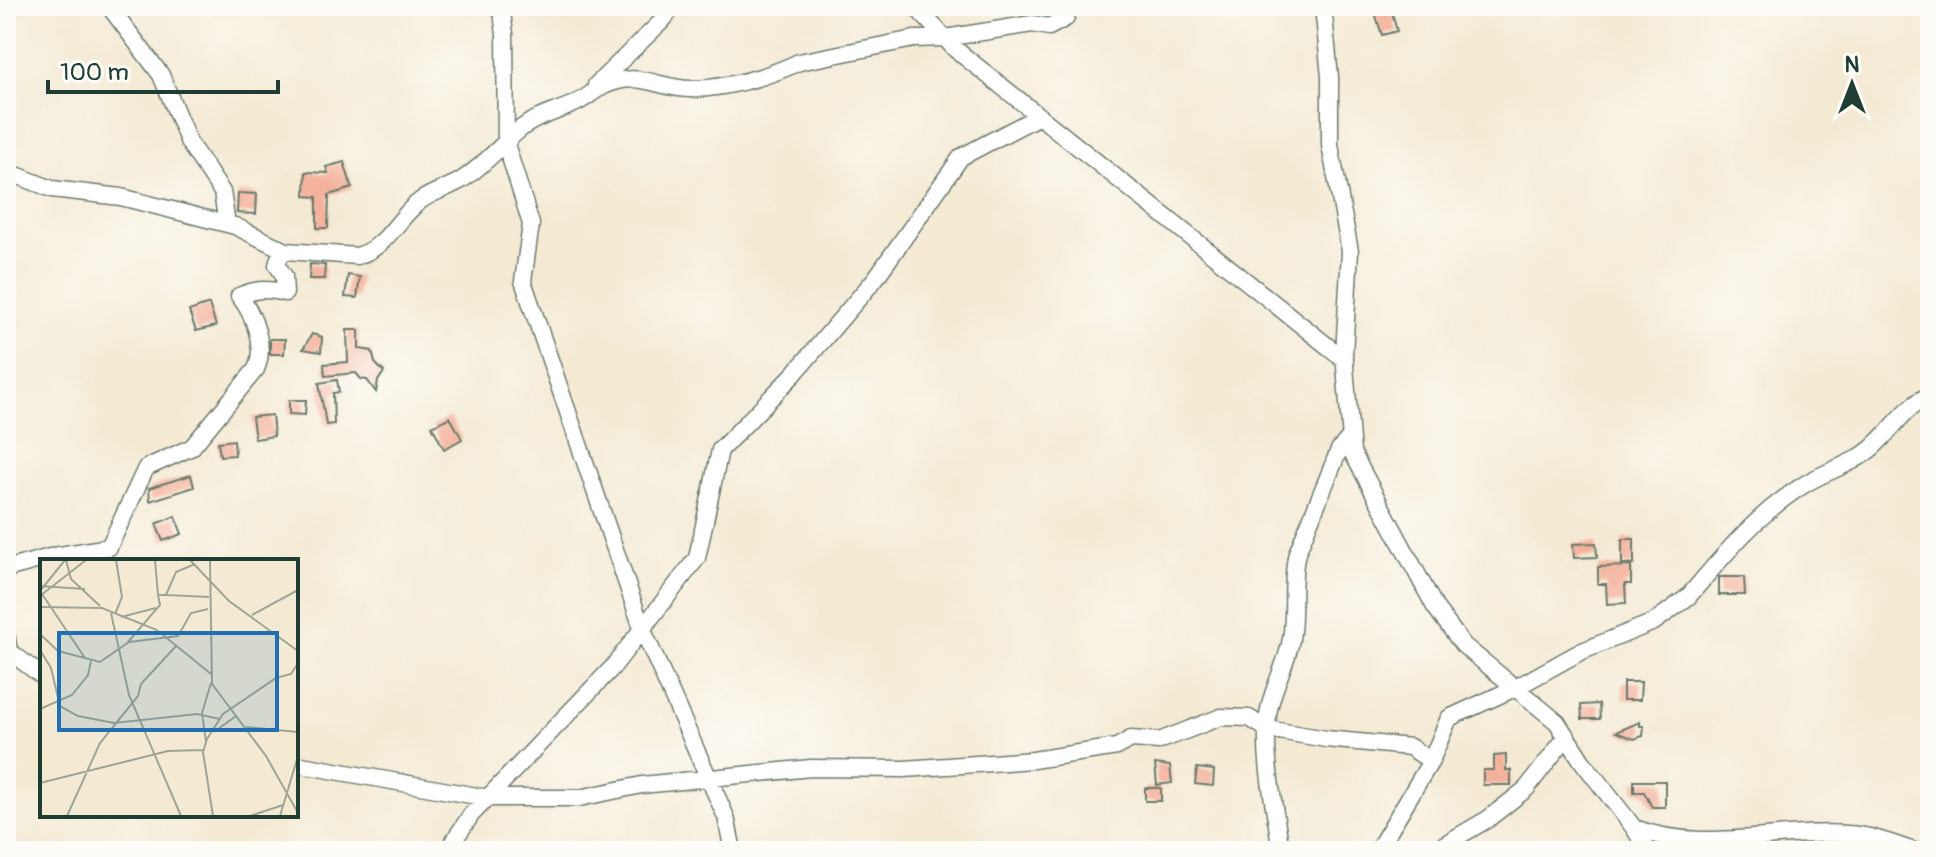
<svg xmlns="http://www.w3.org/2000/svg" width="1936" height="857" viewBox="0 0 1936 857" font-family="Pangolin,sans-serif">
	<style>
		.building { fill: #f4b29c }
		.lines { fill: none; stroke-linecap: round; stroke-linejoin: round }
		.minor-casing { stroke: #6a7a6c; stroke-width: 19 }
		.minor { stroke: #fff; stroke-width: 16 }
		.inset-road { fill: none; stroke: #9fa594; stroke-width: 2 }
		.view { fill: #1f6fb2; fill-opacity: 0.15; stroke: #1f6fb2; stroke-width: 4 }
		.inset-edge { fill: none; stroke: #1f3d34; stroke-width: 4 }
	</style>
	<rect width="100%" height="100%" fill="#fdfcf7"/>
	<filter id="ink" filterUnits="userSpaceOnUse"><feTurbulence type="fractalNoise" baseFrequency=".0125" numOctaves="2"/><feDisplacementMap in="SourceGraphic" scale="16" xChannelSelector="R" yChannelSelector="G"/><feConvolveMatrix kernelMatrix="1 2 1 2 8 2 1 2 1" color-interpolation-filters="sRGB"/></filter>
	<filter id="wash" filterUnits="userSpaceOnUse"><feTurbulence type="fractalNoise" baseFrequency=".006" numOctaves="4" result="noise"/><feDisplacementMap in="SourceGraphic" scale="32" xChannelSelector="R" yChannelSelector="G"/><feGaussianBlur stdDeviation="1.8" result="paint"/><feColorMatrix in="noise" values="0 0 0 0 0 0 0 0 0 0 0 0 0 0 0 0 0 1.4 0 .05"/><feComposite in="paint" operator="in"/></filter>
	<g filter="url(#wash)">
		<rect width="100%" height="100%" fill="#f4ead4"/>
		<g id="blocks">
			<path class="building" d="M 1373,6 L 1390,6 L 1397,31 L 1382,35 Z
				M 344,162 L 352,188 L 329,195 L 328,228 L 317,228 L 317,197 L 305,196 L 306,172 L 328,173 L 326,167 Z
				M 238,193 L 257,194 L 256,214 L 237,213 Z
				M 310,264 L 325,265 L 324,279 L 309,279 Z
				M 348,275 L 360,277 L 357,298 L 345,297 Z
				M 209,304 L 216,326 L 196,331 L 189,311 Z
				M 347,330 L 359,330 L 359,349 L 372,351 L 375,363 L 384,372 L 378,381 L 376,392 L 367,380 L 361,379 L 356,373 L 325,376 L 324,364 L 348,362 Z
				M 312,334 L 322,337 L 321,352 L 303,349 Z
				M 270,339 L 285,339 L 284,354 L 270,354 Z
				M 337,380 L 339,392 L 333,393 L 334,424 L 326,425 L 319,383 Z
				M 289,400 L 306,400 L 305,415 L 289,414 Z
				M 272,415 L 274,436 L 255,439 L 252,417 Z
				M 450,417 L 462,439 L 444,449 L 432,426 Z
				M 234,440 L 235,455 L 220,456 L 218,442 Z
				M 191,475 L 194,487 L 150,501 L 149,488 Z
				M 175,516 L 182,534 L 163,541 L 156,524 Z
				M 1622,539 L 1634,539 L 1634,564 L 1622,564 Z
				M 1596,543 L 1597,557 L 1574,558 L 1573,544 Z
				M 1631,566 L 1631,584 L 1625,584 L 1626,603 L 1607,604 L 1606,584 L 1598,584 L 1598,567 Z
				M 1719,577 L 1744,577 L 1745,595 L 1719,595 Z
				M 1623,682 L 1641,682 L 1640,700 L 1623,700 Z
				M 1599,704 L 1600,719 L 1582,719 L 1581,705 Z
				M 1640,722 L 1640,726 L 1644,726 L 1643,736 L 1634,739 L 1616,732 Z
				M 1506,755 L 1506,770 L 1511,770 L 1511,785 L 1483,785 L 1483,770 L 1494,770 L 1494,756 Z
				M 1155,764 L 1170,766 L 1172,783 L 1157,785 Z
				M 1197,768 L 1214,770 L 1213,786 L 1195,784 Z
				M 1634,781 L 1665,781 L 1665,807 L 1652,807 L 1644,792 L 1634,792 Z
				M 1145,788 L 1161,788 L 1161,801 L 1145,801 Z"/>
		</g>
	</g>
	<g filter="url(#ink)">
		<use href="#blocks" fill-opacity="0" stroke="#6a7a6c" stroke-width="2"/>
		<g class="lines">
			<g class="minor-casing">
				<path id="minor" d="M 109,6 L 161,75 L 189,143 L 222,192 L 227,224
					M 501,6 L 505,34 L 506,144 L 531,224 L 523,281 L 642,628 L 726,817 L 733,851
					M 915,6 L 955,49 L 1345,360
					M 1323,6 L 1330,77 L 1330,145 L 1350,251 L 1344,354 L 1352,452 L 1435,607 L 1463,645 L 1557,722 L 1582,761 L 1634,828 L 1648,851
					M 596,85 L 662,21 L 674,6
					M 6,171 L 52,189 L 121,197 L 235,226 L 286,251 L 357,256 C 387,248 397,218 420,201 C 433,191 450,188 463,179 C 483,166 500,146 518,131 C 535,116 558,112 578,102 C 587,98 594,90 604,86 C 640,69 660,90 693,89 C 727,88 768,77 799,62 L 914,39 L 945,38 L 1032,24 L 1049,27 L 1066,18 L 1068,6
					M 6,569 L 54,556 L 109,547 L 146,468 L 192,447 L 256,369 C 266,347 254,314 239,296 C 256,289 267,288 285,293 L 284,276 L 277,265 L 282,249
					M 6,634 L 9,651 L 42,676
					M 296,764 L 488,798 L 579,798 L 642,785 L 811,768 L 904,769 L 1033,760 L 1117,747 L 1131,739 L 1159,741 L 1221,717 L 1249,718 L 1267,729 L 1326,739 L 1410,747 L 1431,761
					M 1634,828 C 1703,854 1777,829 1848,834 C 1871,835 1892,844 1914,851
					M 447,851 L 471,815 L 612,668 L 697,558 L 720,450 L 794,374 L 875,279 L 961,157 L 1039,116
					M 1281,851 C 1275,809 1263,757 1268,716 C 1271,689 1287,665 1291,639 C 1296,610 1290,580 1297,553 L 1339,450 L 1350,437
					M 1377,851 L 1431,761 L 1449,718 L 1517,687 L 1580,652 L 1654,622 L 1688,597 C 1723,556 1756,515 1802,486 C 1824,471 1851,466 1872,448 C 1893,430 1904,407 1930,395
					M 1433,851 L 1488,819 L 1526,789 L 1567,736"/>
			</g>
			<use href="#minor" class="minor"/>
		</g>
	</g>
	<g transform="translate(40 559)">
		<rect width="258" height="258" fill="#f4ead4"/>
		<path class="inset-road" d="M 26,1 L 31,20 L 60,47M 115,1 L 118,36M 150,1 L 189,42 L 258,92M 170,1 L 172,125 L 226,197 L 258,254M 0,27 L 45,30M 0,32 L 25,1M 2,35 L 45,99M 126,36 L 169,38M 0,37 L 46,1M 0,48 L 62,49 L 117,71 L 171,115M 71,54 L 89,136 L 141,257M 75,55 L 82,38 L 76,1M 212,56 L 258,31M 81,58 L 116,49M 0,75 L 18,92 L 60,103 L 89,83 L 138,77 L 151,54 L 168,50M 88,83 L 120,46 L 118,36 L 126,36 L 136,13 L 155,5M 0,91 L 11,109 L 20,147 L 38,157 L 74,164 L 157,155 L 180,160M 0,150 L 32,136 L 48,116 L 51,102M 206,168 L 258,173M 174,173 L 196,157M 166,183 L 162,154 L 171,124M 0,224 L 128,192 L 163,191M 27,257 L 60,184 L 98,137 L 101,125 L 136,87M 173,257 L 163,193 L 167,180 L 183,155 L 236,119 L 251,115 L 258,104M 210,257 L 243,246M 240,257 L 258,197"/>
		<path class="view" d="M 19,74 L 237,74 L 237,171 L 19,171 Z"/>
		<rect width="258" height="258" class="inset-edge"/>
	</g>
	<rect width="1936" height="857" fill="none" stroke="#fdfcf7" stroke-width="32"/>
	<g transform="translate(1852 84)" stroke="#fdfcf7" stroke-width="6" paint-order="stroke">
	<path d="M0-6L14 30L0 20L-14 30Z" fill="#1f3d34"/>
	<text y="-12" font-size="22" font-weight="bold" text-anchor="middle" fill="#1f3d34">N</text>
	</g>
	<path d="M48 80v12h230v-12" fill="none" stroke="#1f3d34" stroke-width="4"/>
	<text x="60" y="80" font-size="24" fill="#1f3d34" stroke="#fdfcf7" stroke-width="6" paint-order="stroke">100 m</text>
</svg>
